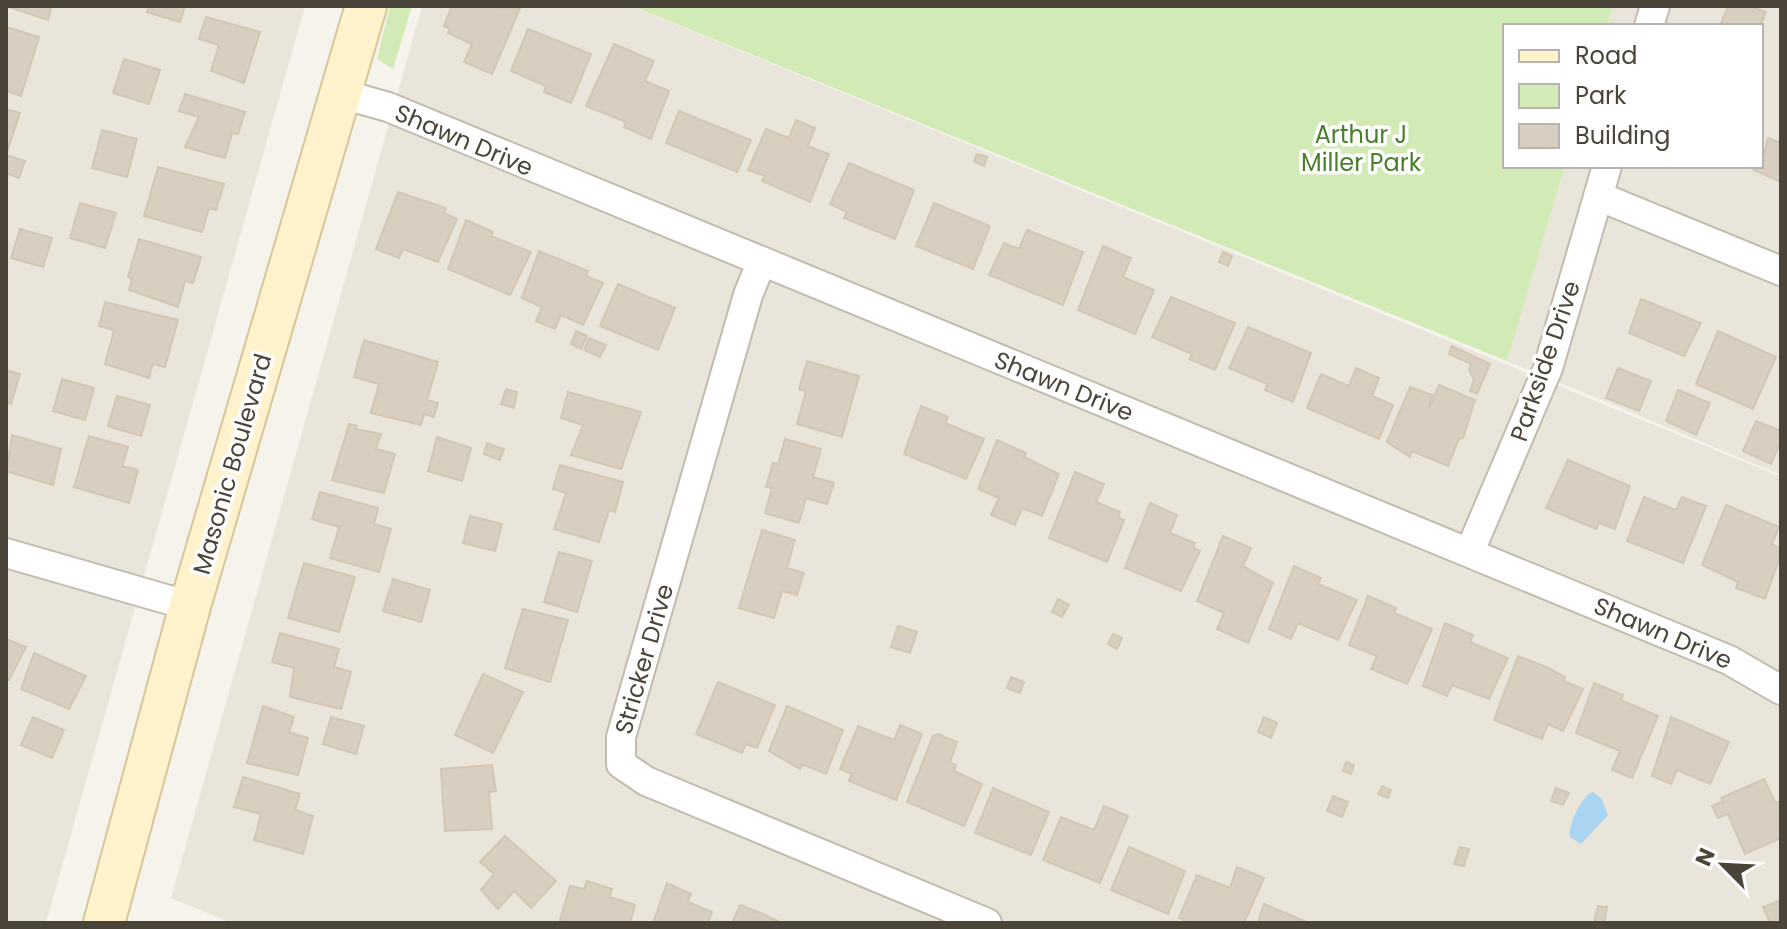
<svg xmlns="http://www.w3.org/2000/svg" width="1787" height="929" viewBox="0 0 1787 929" font-family="Poppins,sans-serif">
	<style>
		.residential { fill: #eae5da }
		.green { fill: #d2eab5 }
		.water { fill: #a9d4f2 }
		.building { fill: #d8cfc1; stroke: #d3c7b4; stroke-width: 2 }
		.lines { fill: none; stroke-linecap: round; stroke-linejoin: round }
		.street-casing { stroke: #c2bbae; stroke-width: 32 }
		.secondary-casing { stroke: #d6c79b; stroke-width: 44 }
		.street { stroke: #fff; stroke-width: 28 }
		.secondary { stroke: #fff3cd; stroke-width: 40 }
		.labels { text-anchor: middle; dominant-baseline: central; stroke-width: 7; stroke-linejoin: round; paint-order: stroke }
		.park-label { font-size: 24px; fill: #4a7f2a; stroke: #fff }
		.street-label { font-size: 24px; fill: #4b4439; stroke: #fff }
	</style>
	<rect width="100%" height="100%" fill="#f6f3ec"/>
	<path class="residential" d="M 6,6 L 305,6 L 46,923 L 6,923 Z
		M 422,6 L 631,6 L 1781,477 L 1781,923 L 232,923 L 171,898 Z
		M 1613,6 L 1781,6 L 1781,475 L 1507,361 L 1565,166 L 1761,166 L 1761,26 L 1607,26 Z"/>
	<path class="green" d="M 390,6 L 412,6 L 393,69 L 377,59 Z
		M 632,6 L 1613,6 L 1607,26 L 1505,26 L 1505,166 L 1565,166 L 1507,361 Z"/>
	<path class="water" d="M 1593,792 L 1601,798 L 1608,815 L 1581,844 L 1570,837 C 1567,826 1582,795 1593,792 Z"/>
	<path class="building" d="M 6,6 L 52,6 L 48,20 Z
		M 149,6 L 185,6 L 180,22 L 147,12 Z
		M 452,6 L 520,8 L 492,74 L 464,62 L 472,44 L 448,33 L 450,29 L 444,26 Z
		M 1728,6 L 1749,6 L 1766,12 L 1760,26 L 1720,26 Z
		M 206,17 L 260,32 L 244,83 L 211,71 L 219,45 L 199,39 Z
		M 6,27 L 39,37 L 21,96 L 6,91 Z
		M 528,29 L 591,54 L 571,103 L 544,92 L 546,86 L 511,71 Z
		M 614,44 L 654,61 L 645,81 L 669,91 L 651,139 L 624,127 L 626,122 L 586,106 Z
		M 124,59 L 160,70 L 149,104 L 113,93 Z
		M 185,94 L 245,112 L 238,134 L 232,133 L 225,158 L 185,147 L 199,117 L 179,111 Z
		M 6,109 L 20,113 L 6,155 L 25,161 L 19,178 L 6,173 Z
		M 679,111 L 751,140 L 737,172 L 666,143 Z
		M 796,120 L 815,128 L 808,146 L 829,154 L 810,202 L 762,181 L 765,176 L 748,170 L 766,129 L 789,138 Z
		M 102,130 L 137,139 L 127,177 L 92,168 Z
		M 1768,138 L 1781,143 L 1781,182 L 1754,170 L 1761,166 Z
		M 977,154 L 987,157 L 984,166 L 974,161 Z
		M 849,163 L 914,190 L 895,239 L 844,218 L 847,212 L 830,204 Z
		M 158,167 L 224,184 L 216,210 L 209,208 L 202,232 L 144,216 Z
		M 398,192 L 446,208 L 444,213 L 457,219 L 438,262 L 403,249 L 399,258 L 376,249 Z
		M 80,203 L 116,213 L 105,248 L 70,238 Z
		M 934,203 L 990,226 L 973,269 L 916,246 Z
		M 466,220 L 493,232 L 491,236 L 531,252 L 510,295 L 448,269 Z
		M 20,229 L 52,238 L 43,267 L 11,258 Z
		M 1027,230 L 1083,252 L 1063,305 L 989,275 L 1004,243 L 1019,249 Z
		M 139,239 L 201,257 L 193,283 L 185,281 L 178,307 L 129,290 L 132,279 L 128,277 Z
		M 1103,246 L 1131,258 L 1123,277 L 1154,290 L 1135,334 L 1078,310 Z
		M 539,251 L 588,271 L 586,276 L 603,283 L 583,325 L 561,315 L 555,329 L 536,321 L 542,307 L 522,298 Z
		M 1223,252 L 1232,256 L 1228,266 L 1219,262 Z
		M 618,284 L 675,308 L 658,350 L 600,326 Z
		M 1171,297 L 1235,323 L 1215,370 L 1189,359 L 1192,354 L 1152,337 Z
		M 1641,299 L 1701,323 L 1684,356 L 1629,333 Z
		M 105,302 L 178,320 L 165,367 L 153,364 L 149,378 L 105,364 L 114,330 L 99,326 Z
		M 1248,327 L 1311,353 L 1293,402 L 1265,390 L 1267,384 L 1229,368 Z
		M 576,331 L 587,336 L 581,349 L 571,344 Z
		M 1718,331 L 1776,357 L 1753,409 L 1696,384 Z
		M 589,338 L 606,345 L 600,357 L 584,350 Z
		M 364,340 L 438,362 L 427,400 L 438,403 L 434,417 L 424,414 L 421,425 L 371,413 L 379,384 L 354,377 Z
		M 1452,346 L 1490,364 L 1477,394 L 1470,391 L 1474,379 L 1469,370 L 1471,364 L 1449,354 Z
		M 807,361 L 859,376 L 842,437 L 797,424 L 806,391 L 799,389 Z
		M 1356,368 L 1379,378 L 1372,396 L 1393,405 L 1379,439 L 1307,408 L 1321,374 L 1349,386 Z
		M 1618,368 L 1651,381 L 1639,411 L 1606,398 Z
		M 6,370 L 20,374 L 11,404 L 6,402 Z
		M 62,379 L 94,388 L 85,420 L 53,411 Z
		M 1439,385 L 1475,400 L 1463,438 L 1459,439 L 1448,466 L 1412,451 L 1410,457 L 1387,442 L 1410,387 L 1432,395 L 1429,408 Z
		M 506,389 L 517,392 L 514,408 L 501,404 Z
		M 1678,390 L 1710,403 L 1696,435 L 1666,421 Z
		M 568,392 L 641,412 L 621,469 L 571,455 L 583,425 L 561,418 Z
		M 117,396 L 150,405 L 141,436 L 108,426 Z
		M 921,406 L 948,417 L 945,423 L 984,439 L 966,479 L 904,454 Z
		M 1756,421 L 1781,431 L 1781,441 L 1771,464 L 1743,451 Z
		M 349,424 L 357,426 L 356,429 L 381,434 L 376,449 L 395,454 L 384,493 L 332,480 Z
		M 12,435 L 61,449 L 53,485 L 6,471 Z
		M 89,436 L 128,447 L 122,466 L 138,470 L 129,503 L 74,487 Z
		M 437,437 L 471,448 L 462,481 L 428,471 Z
		M 785,439 L 821,449 L 813,477 L 834,483 L 827,504 L 806,498 L 799,523 L 765,513 L 772,488 L 766,487 L 773,463 L 778,464 Z
		M 997,440 L 1026,453 L 1024,457 L 1059,474 L 1042,516 L 1022,508 L 1015,525 L 991,515 L 999,498 L 978,489 Z
		M 487,443 L 504,449 L 500,460 L 484,454 Z
		M 1568,460 L 1630,486 L 1615,529 L 1599,523 L 1596,529 L 1546,508 Z
		M 560,465 L 623,482 L 615,512 L 609,510 L 599,542 L 554,529 L 566,493 L 553,489 Z
		M 1075,472 L 1104,484 L 1096,502 L 1120,512 L 1118,518 L 1124,520 L 1107,562 L 1049,538 Z
		M 320,492 L 378,508 L 374,524 L 391,529 L 379,572 L 330,558 L 339,527 L 312,519 Z
		M 1644,497 L 1676,510 L 1682,497 L 1706,506 L 1683,563 L 1627,541 Z
		M 1150,503 L 1177,515 L 1170,533 L 1195,543 L 1193,548 L 1200,551 L 1181,591 L 1125,568 Z
		M 1726,505 L 1779,527 L 1772,544 L 1781,549 L 1781,554 L 1765,599 L 1736,588 L 1738,582 L 1702,565 Z
		M 470,516 L 502,524 L 495,551 L 463,543 Z
		M 762,530 L 795,540 L 787,568 L 804,573 L 797,595 L 782,591 L 774,618 L 739,608 Z
		M 1223,536 L 1251,548 L 1243,566 L 1273,583 L 1248,643 L 1217,629 L 1224,613 L 1197,601 Z
		M 559,552 L 592,561 L 577,612 L 544,602 Z
		M 304,563 L 355,577 L 339,632 L 288,618 Z
		M 1294,566 L 1321,578 L 1318,584 L 1357,600 L 1338,640 L 1298,623 L 1291,639 L 1269,629 Z
		M 393,579 L 430,590 L 421,622 L 383,611 Z
		M 1368,596 L 1396,608 L 1394,613 L 1432,629 L 1407,684 L 1371,669 L 1377,656 L 1349,645 Z
		M 1058,599 L 1069,605 L 1062,617 L 1052,612 Z
		M 523,609 L 568,620 L 550,682 L 505,668 Z
		M 1445,623 L 1473,635 L 1470,642 L 1508,658 L 1489,699 L 1452,685 L 1447,696 L 1423,686 Z
		M 898,626 L 917,632 L 910,653 L 891,647 Z
		M 280,633 L 339,649 L 334,667 L 351,672 L 341,709 L 290,697 L 294,668 L 272,662 Z
		M 1113,634 L 1122,638 L 1117,649 L 1108,644 Z
		M 6,639 L 26,647 L 9,680 L 6,678 Z
		M 34,653 L 86,676 L 69,709 L 21,689 Z
		M 1518,656 L 1546,667 L 1565,677 L 1564,681 L 1583,689 L 1563,731 L 1548,724 L 1542,739 L 1494,720 Z
		M 483,674 L 523,692 L 493,753 L 455,735 Z
		M 1011,677 L 1024,682 L 1020,693 L 1007,688 Z
		M 718,682 L 775,705 L 757,748 L 746,744 L 742,753 L 696,734 Z
		M 1594,683 L 1623,695 L 1621,700 L 1658,716 L 1632,778 L 1612,770 L 1620,751 L 1576,733 Z
		M 263,706 L 294,717 L 289,732 L 308,738 L 298,775 L 247,763 Z
		M 787,706 L 843,730 L 826,774 L 802,764 L 800,769 L 769,751 Z
		M 33,717 L 64,730 L 52,758 L 21,745 Z
		M 331,717 L 364,726 L 356,754 L 323,744 Z
		M 1264,717 L 1277,723 L 1271,738 L 1258,732 Z
		M 1671,717 L 1729,742 L 1710,784 L 1677,770 L 1671,784 L 1652,776 Z
		M 900,725 L 922,734 L 896,800 L 849,781 L 852,774 L 840,769 L 858,726 L 894,740 Z
		M 938,734 L 957,742 L 950,762 L 956,765 L 954,771 L 982,784 L 964,826 L 907,802 L 933,736 Z
		M 1346,762 L 1354,765 L 1351,774 L 1343,771 Z
		M 492,765 L 496,791 L 489,792 L 492,829 L 445,831 L 441,769 Z
		M 243,777 L 300,794 L 295,810 L 313,816 L 303,854 L 254,840 L 261,814 L 234,807 Z
		M 1764,779 L 1775,802 L 1781,802 L 1781,838 L 1745,854 L 1728,814 L 1718,818 L 1712,806 L 1723,801 L 1721,798 Z
		M 1382,786 L 1391,790 L 1388,798 L 1378,794 Z
		M 993,788 L 1049,812 L 1031,855 L 975,833 Z
		M 1556,788 L 1569,793 L 1563,805 L 1551,801 Z
		M 1333,796 L 1348,802 L 1342,817 L 1327,811 Z
		M 1104,806 L 1128,816 L 1100,883 L 1043,860 L 1061,817 L 1094,830 Z
		M 505,836 L 556,881 L 531,908 L 514,891 L 498,909 L 481,890 L 494,874 L 480,862 Z
		M 1129,847 L 1185,871 L 1168,914 L 1111,890 Z
		M 1460,847 L 1469,849 L 1464,866 L 1454,864 Z
		M 1237,867 L 1264,878 L 1244,923 L 1191,923 L 1179,918 L 1197,875 L 1230,888 Z
		M 587,881 L 612,889 L 610,897 L 635,905 L 630,923 L 569,923 L 560,920 L 570,886 L 584,889 Z
		M 667,883 L 691,894 L 688,902 L 712,912 L 708,923 L 653,923 Z
		M 1781,900 L 1781,923 L 1770,923 L 1763,907 Z
		M 1264,904 L 1309,923 L 1258,923 Z
		M 740,905 L 763,914 L 782,923 L 732,923 Z
		M 1598,906 L 1607,907 L 1604,923 L 1594,922 Z"/>
	<g class="lines">
		<g class="street-casing">
			<path id="street" d="M 1649,26 L 1655,6
				M 342,94 L 388,107 L 1729,660 L 1781,690
				M 1598,196 L 1781,271
				M 761,263 L 748,295 L 621,737 L 621,764 L 646,781 L 987,923
				M 1470,551 L 1548,368 L 1607,166
				M 6,553 L 190,606"/>
		</g>
		<g class="secondary-casing">
			<path id="secondary" d="M 104,923 L 190,606 L 366,6"/>
		</g>
		<use href="#street" class="street"/>
		<use href="#secondary" class="secondary"/>
	</g>
	<g class="labels">
		<g class="park-label">
			<text x="1361" y="134">Arthur J<tspan x="1361" dy="28">Miller Park</tspan></text>
		</g>
		<g class="street-label">
			<text transform="translate(464 140) rotate(23)">Shawn Drive</text>
			<text transform="translate(1545 361) rotate(-71)">Parkside Drive</text>
			<text transform="translate(1064 386) rotate(22)">Shawn Drive</text>
			<text transform="translate(232 464) rotate(-74)">Masonic Boulevard</text>
			<text transform="translate(1663 633) rotate(23)">Shawn Drive</text>
			<text transform="translate(644 659) rotate(-74)">Stricker Drive</text>
		</g>
	</g>
	<rect width="1787" height="929" fill="none" stroke="#4b4439" stroke-width="16"/>
	<rect x="1503" y="24" width="260" height="144" fill="#ffffff" stroke="#b7b4b0" stroke-width="2"/>
	<rect x="1519" y="50" width="40" height="12" fill="#fff3cd" stroke="#b7b4b0" stroke-width="2"/>
	<text x="1575" y="64" font-size="24" fill="#4b4439">Road</text>
	<rect x="1519" y="84" width="40" height="24" fill="#d2eab5" stroke="#b7b4b0" stroke-width="2"/>
	<text x="1575" y="104" font-size="24" fill="#4b4439">Park</text>
	<rect x="1519" y="124" width="40" height="24" fill="#d8cfc1" stroke="#b7b4b0" stroke-width="2"/>
	<text x="1575" y="144" font-size="24" fill="#4b4439">Building</text>
	<g transform="translate(1723 865) rotate(294)" stroke="#ffffff" stroke-width="6" paint-order="stroke">
	<path d="M0-6L14 30L0 20L-14 30Z" fill="#4b4439"/>
	<text y="-12" font-size="22" font-weight="bold" text-anchor="middle" fill="#4b4439">N</text>
	</g>
</svg>
